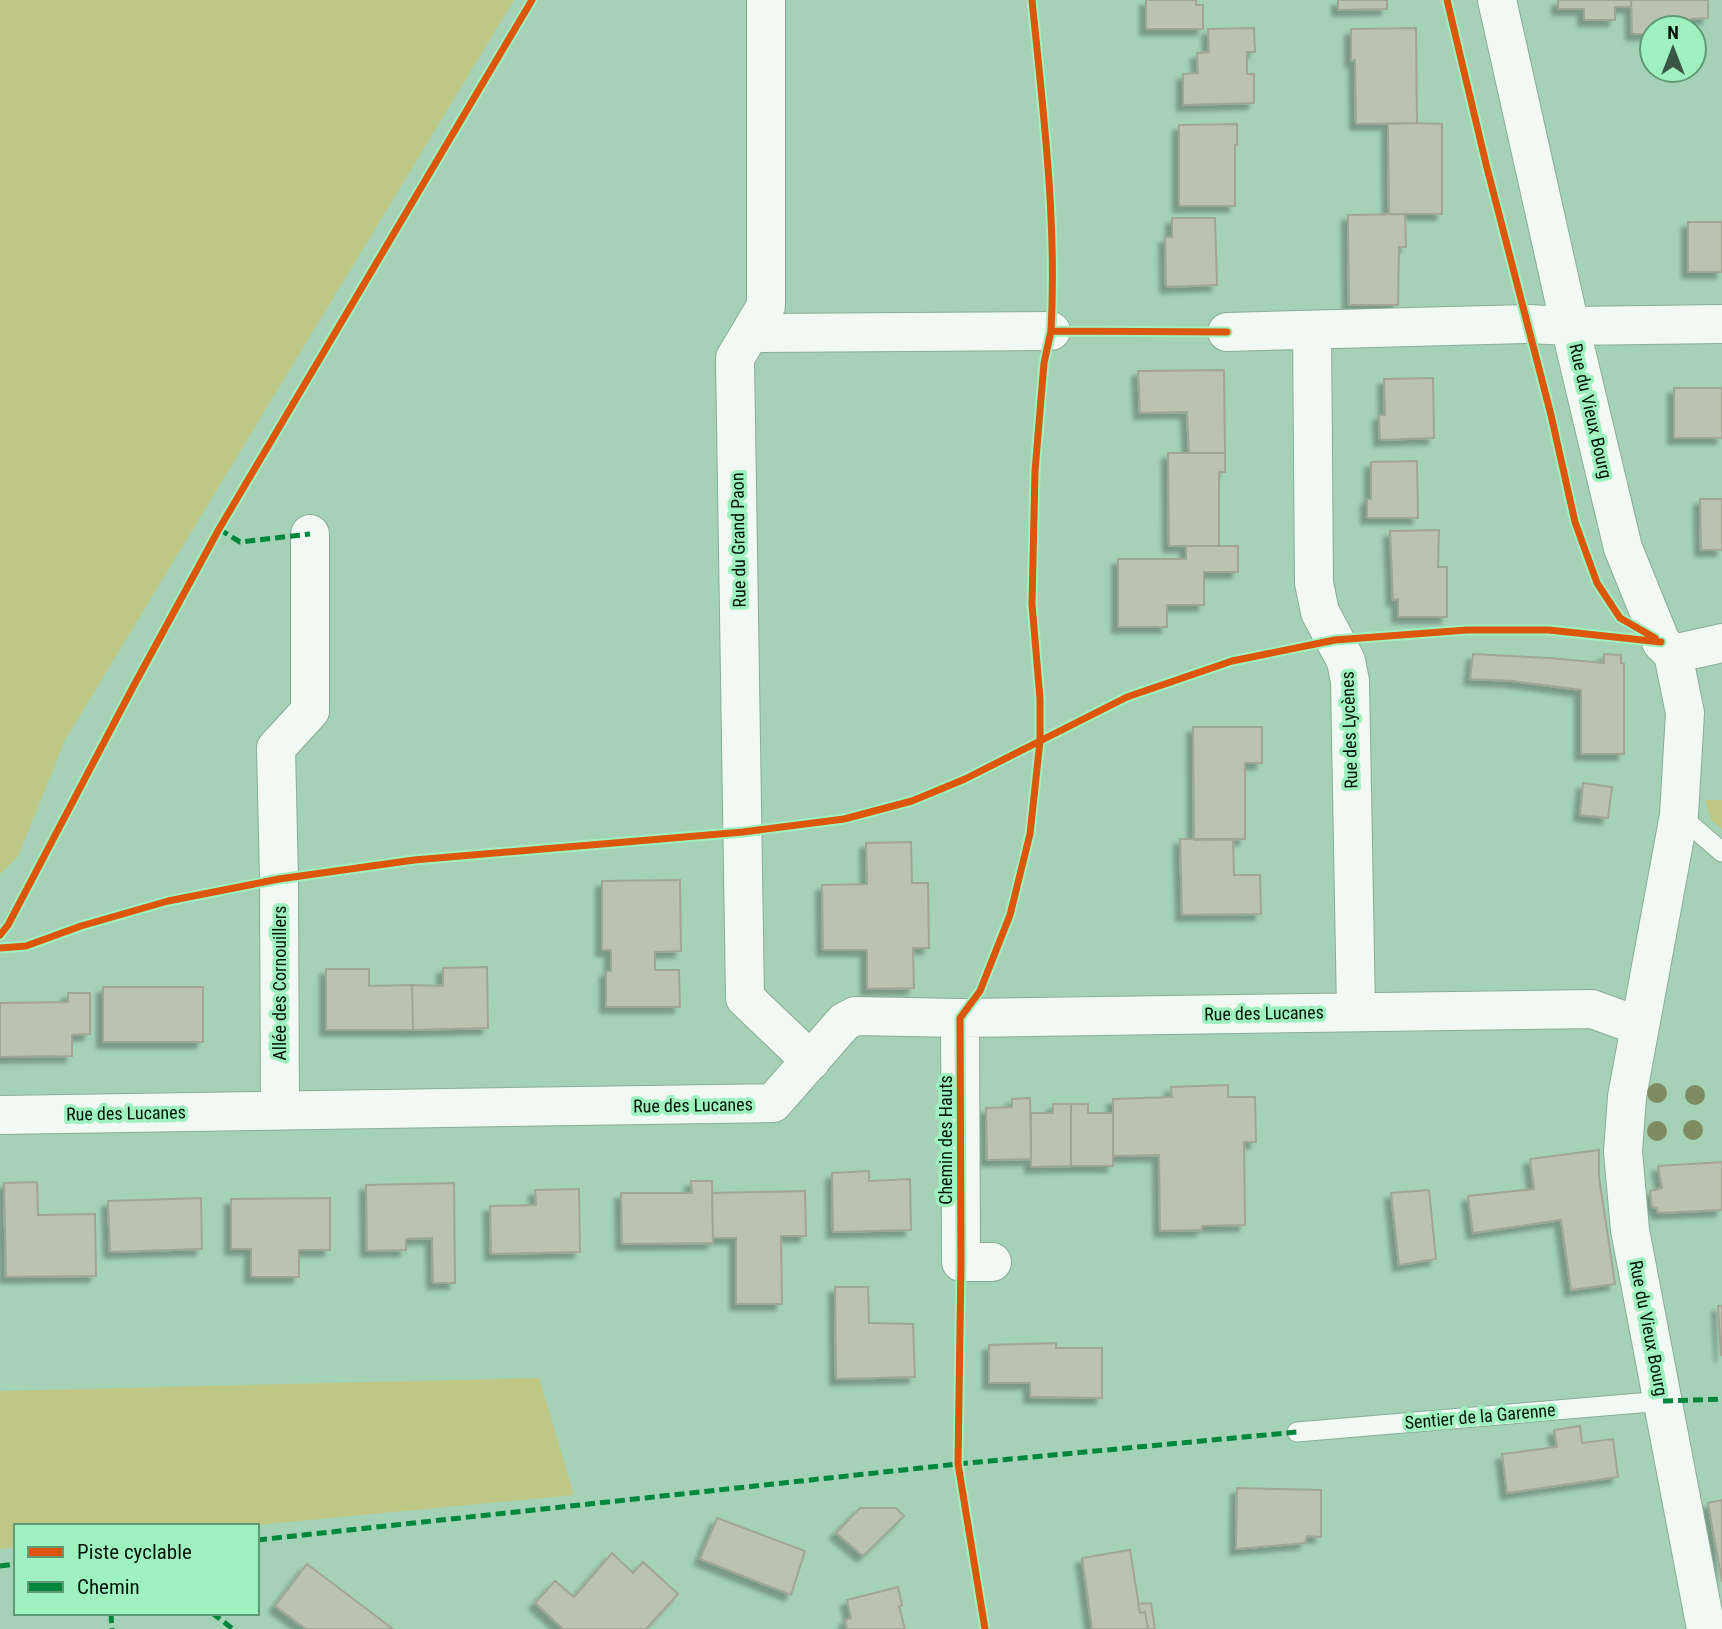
<svg xmlns="http://www.w3.org/2000/svg" width="1722" height="1629" viewBox="0 0 1722 1629" font-family="'Roboto Condensed',sans-serif">
	<style>
		.green { fill: #bfc784 }
		.building { fill: #bcc2b1; stroke: #a0a594; stroke-width: 2; filter: url(#shadow) }
		.lines { fill: none; stroke-linecap: round; stroke-linejoin: round }
		.service-casing { stroke: #88ac97; stroke-width: 21 }
		.minor-casing { stroke: #88ac97; stroke-width: 40 }
		.tertiary-casing { stroke: #88ac97; stroke-width: 40 }
		.service { stroke: #f2f8f4; stroke-width: 19 }
		.minor { stroke: #f2f8f4; stroke-width: 38 }
		.tertiary { stroke: #f2f8f4; stroke-width: 38 }
		.quiet { stroke: #00873e; stroke-width: 5; stroke-dasharray: 10 5; stroke-linecap: butt }
		.cycleway-casing { stroke: #9ff2c0; stroke-width: 11 }
		.cycleway { stroke: #dc560c; stroke-width: 7 }
		.tree { fill: #7e8c60 }
		.labels { text-anchor: middle; dominant-baseline: central; stroke-width: 7; stroke-linejoin: round; paint-order: stroke }
		.street-label { font-size: 18px; fill: #001407; stroke: #9ff2c0 }
	</style>
	<defs>
		<filter id="shadow"><feDropShadow dx="-6" dy="6" stdDeviation="2" flood-color="#0004"/></filter>
	</defs>
	<rect width="100%" height="100%" fill="#a5d2b7"/>
	<path class="green" d="M 0,0 L 514,0 L 65,740 L 18,856 L 0,874 Z
		M 1705,800 L 1722,800 L 1722,829 L 1711,820 Z
		M 539,1378 L 574,1495 L 246,1526 L 16,1526 L 16,1547 L 0,1549 L 0,1391 Z"/>
	<path class="building" d="M 1146,0 L 1196,0 L 1196,5 L 1203,5 L 1203,29 L 1146,29 Z
		M 1338,0 L 1387,0 L 1387,9 L 1338,10 Z
		M 1558,0 L 1631,0 L 1631,7 L 1615,7 L 1615,20 L 1584,20 L 1584,9 L 1558,9 Z
		M 1631,0 L 1708,0 L 1708,18 L 1691,19 L 1691,28 L 1652,28 L 1652,34 L 1632,34 Z
		M 1254,28 L 1255,52 L 1247,52 L 1247,74 L 1254,74 L 1254,103 L 1183,105 L 1183,74 L 1198,73 L 1197,53 L 1209,52 L 1208,29 Z
		M 1416,28 L 1417,123 L 1356,124 L 1355,60 L 1351,61 L 1351,29 Z
		M 1417,123 L 1442,124 L 1442,214 L 1389,214 L 1388,124 Z
		M 1237,124 L 1237,145 L 1235,145 L 1235,206 L 1179,206 L 1179,125 Z
		M 1405,214 L 1406,247 L 1399,247 L 1398,305 L 1349,305 L 1348,215 Z
		M 1172,218 L 1215,218 L 1217,285 L 1166,287 L 1165,237 L 1172,237 Z
		M 1688,222 L 1722,222 L 1722,272 L 1688,272 Z
		M 1224,370 L 1225,453 L 1189,453 L 1187,412 L 1140,413 L 1138,371 Z
		M 1433,378 L 1434,438 L 1380,440 L 1379,415 L 1385,415 L 1384,379 Z
		M 1674,388 L 1722,388 L 1722,438 L 1674,438 Z
		M 1168,453 L 1225,453 L 1225,472 L 1219,472 L 1219,546 L 1169,546 Z
		M 1417,461 L 1418,518 L 1367,518 L 1367,499 L 1371,499 L 1371,462 Z
		M 1700,499 L 1722,499 L 1722,550 L 1701,550 Z
		M 1439,530 L 1438,567 L 1447,567 L 1447,617 L 1398,617 L 1398,599 L 1393,600 L 1390,531 Z
		M 1186,546 L 1238,546 L 1238,572 L 1204,572 L 1204,605 L 1167,605 L 1167,627 L 1118,627 L 1118,559 L 1186,559 Z
		M 1473,654 L 1549,658 L 1604,663 L 1604,654 L 1621,655 L 1621,663 L 1624,664 L 1624,754 L 1581,754 L 1581,690 L 1512,681 L 1470,679 Z
		M 1193,727 L 1262,727 L 1262,763 L 1245,763 L 1245,839 L 1194,840 Z
		M 1583,783 L 1612,787 L 1608,818 L 1580,815 Z
		M 1180,839 L 1233,839 L 1234,875 L 1260,875 L 1261,914 L 1182,915 Z
		M 911,842 L 912,883 L 928,883 L 929,948 L 913,948 L 914,988 L 867,989 L 867,950 L 823,950 L 822,885 L 867,884 L 866,843 Z
		M 680,880 L 681,951 L 655,952 L 655,970 L 679,970 L 680,1007 L 606,1007 L 606,971 L 611,971 L 611,950 L 602,950 L 602,881 Z
		M 487,967 L 488,1028 L 413,1030 L 412,985 L 443,986 L 443,968 Z
		M 326,969 L 369,969 L 369,986 L 412,985 L 413,1030 L 326,1030 Z
		M 103,987 L 203,987 L 203,1042 L 103,1042 Z
		M 68,993 L 90,993 L 90,1034 L 72,1035 L 72,1056 L 0,1057 L 0,1003 L 68,1002 Z
		M 1228,1085 L 1228,1097 L 1255,1097 L 1256,1142 L 1244,1142 L 1245,1225 L 1202,1226 L 1202,1230 L 1160,1231 L 1159,1155 L 1113,1156 L 1113,1099 L 1172,1097 L 1171,1087 Z
		M 1030,1098 L 1031,1159 L 987,1160 L 986,1108 L 1012,1107 L 1012,1099 Z
		M 1053,1104 L 1071,1104 L 1071,1166 L 1031,1167 L 1031,1113 L 1053,1113 Z
		M 1071,1104 L 1088,1104 L 1088,1113 L 1113,1113 L 1113,1166 L 1071,1166 Z
		M 1599,1150 L 1599,1177 L 1615,1284 L 1571,1290 L 1561,1220 L 1473,1233 L 1468,1196 L 1534,1189 L 1530,1159 Z
		M 1722,1162 L 1722,1210 L 1658,1213 L 1657,1208 L 1652,1207 L 1650,1191 L 1662,1188 L 1658,1166 Z
		M 869,1171 L 869,1181 L 910,1179 L 911,1230 L 833,1232 L 832,1173 Z
		M 691,1181 L 712,1181 L 713,1243 L 622,1244 L 621,1193 L 692,1193 Z
		M 37,1182 L 38,1215 L 95,1214 L 96,1276 L 6,1277 L 4,1183 Z
		M 454,1183 L 455,1283 L 433,1283 L 432,1238 L 406,1239 L 406,1250 L 367,1251 L 366,1185 Z
		M 579,1189 L 580,1252 L 491,1254 L 490,1206 L 536,1205 L 535,1190 Z
		M 1429,1190 L 1436,1259 L 1399,1265 L 1391,1193 Z
		M 805,1191 L 806,1236 L 781,1236 L 782,1304 L 736,1304 L 736,1238 L 713,1238 L 712,1193 Z
		M 201,1198 L 202,1249 L 110,1252 L 108,1201 Z
		M 330,1198 L 330,1250 L 299,1250 L 299,1277 L 251,1277 L 251,1249 L 231,1249 L 231,1199 Z
		M 835,1287 L 868,1287 L 869,1323 L 913,1324 L 915,1377 L 836,1379 Z
		M 1718,1306 L 1722,1306 L 1722,1355 L 1721,1355 Z
		M 1056,1343 L 1056,1348 L 1102,1348 L 1102,1398 L 1030,1397 L 1030,1383 L 989,1383 L 989,1345 Z
		M 1580,1426 L 1582,1443 L 1613,1439 L 1618,1477 L 1507,1493 L 1502,1454 L 1557,1447 L 1554,1430 Z
		M 1237,1488 L 1321,1490 L 1321,1537 L 1307,1536 L 1305,1543 L 1236,1549 Z
		M 1722,1500 L 1722,1582 L 1708,1503 Z
		M 860,1508 L 896,1508 L 904,1516 L 863,1556 L 836,1533 Z
		M 717,1518 L 805,1551 L 791,1595 L 700,1559 Z
		M 1130,1550 L 1140,1613 L 1145,1612 L 1148,1629 L 1092,1629 L 1082,1558 Z
		M 612,1553 L 633,1573 L 643,1562 L 678,1594 L 646,1629 L 563,1629 L 535,1603 L 555,1581 L 574,1597 Z
		M 307,1564 L 393,1629 L 306,1629 L 275,1606 Z
		M 898,1587 L 902,1605 L 899,1607 L 905,1629 L 847,1629 L 845,1620 L 851,1618 L 847,1600 Z
		M 1151,1603 L 1155,1629 L 1148,1629 L 1145,1612 L 1140,1613 L 1138,1604 Z"/>
	<g class="lines">
		<g class="service-casing">
			<path id="service" d="M 1679,815 L 1722,852
				M 1297,1432 L 1663,1401"/>
		</g>
		<g class="minor-casing">
			<path id="minor" d="M 766,0 L 766,306 L 735,358 L 745,998 L 811,1061
				M 1312,330 L 1314,583 L 1320,612 L 1346,661 L 1350,681 L 1356,1011
				M 1227,332 L 1528,324 L 1570,326 L 1722,324
				M 750,333 L 1051,331
				M 1673,654 L 1722,643
				M 960,1018 L 961,1262 L 992,1262
				M 280,1110 L 279,879 L 276,748 L 310,711 L 310,534
				M 0,1115 C 258,1110 516,1109 773,1103 L 844,1022 L 855,1016 L 960,1018 L 1592,1009 L 1639,1026"/>
		</g>
		<g class="tertiary-casing">
			<path id="tertiary" d="M 1497,0 L 1570,326 L 1623,548 L 1661,642 L 1673,654 L 1685,713 L 1679,815 L 1627,1097 L 1623,1152 L 1630,1230 L 1706,1629"/>
		</g>
		<use href="#service" class="service"/>
		<use href="#minor" class="minor"/>
		<use href="#tertiary" class="tertiary"/>
		<path class="quiet" d="M 219,529 L 240,542 L 310,534
			M 1663,1401 L 1722,1399
			M 257,1540 L 958,1464 L 1297,1432
			M 0,1566 L 16,1564
			M 111,1613 L 112,1629
			M 212,1613 L 233,1629"/>
		<g class="cycleway-casing">
			<path id="cycleway" d="M 1032,0 C 1043,110 1057,221 1051,331 L 1227,332
				M 1447,0 L 1486,164 L 1551,415 L 1575,522 L 1597,583 L 1620,618 L 1655,638
				M 0,935 L 8,925 L 133,687 L 219,529 L 532,0
				M 0,948 L 26,946 L 81,926 L 168,901 L 279,879 L 414,860 L 743,832 L 844,819 L 912,801 L 965,779 L 1127,697 L 1232,661 L 1335,640 L 1467,630 L 1549,630 L 1661,642
				M 985,1629 L 958,1464 L 961,1262 L 960,1018 L 980,991 L 1010,915 L 1030,834 L 1040,741 L 1040,699 L 1032,604 L 1035,471 L 1044,363 L 1051,331"/>
		</g>
		<use href="#cycleway" class="cycleway"/>
	</g>
	<g class="tree">
		<circle cx="1657" cy="1093" r="10"/>
		<circle cx="1695" cy="1095" r="10"/>
		<circle cx="1693" cy="1130" r="10"/>
		<circle cx="1657" cy="1131" r="10"/>
	</g>
	<g class="labels">
		<g class="street-label">
			<text transform="translate(1591 411) rotate(77)">Rue du Vieux Bourg</text>
			<text transform="translate(738 540) rotate(-91)">Rue du Grand Paon</text>
			<text transform="translate(1349 730) rotate(-92)">Rue des Lycènes</text>
			<text transform="translate(279 983) rotate(-90)">Allée des Cornouillers</text>
			<text transform="translate(1264 1013) rotate(-1)">Rue des Lucanes</text>
			<text transform="translate(693 1105) rotate(-1)">Rue des Lucanes</text>
			<text transform="translate(126 1113) rotate(-1)">Rue des Lucanes</text>
			<text transform="translate(945 1140) rotate(-90)">Chemin des Hauts</text>
			<text transform="translate(1649 1328) rotate(79)">Rue du Vieux Bourg</text>
			<text transform="translate(1480 1416) rotate(-5)">Sentier de la Garenne</text>
		</g>
	</g>
	<rect x="14" y="1524" width="245" height="91" fill="#9ff2c0" stroke="#5f9976" stroke-width="2"/>
	<rect x="28" y="1547" width="35" height="10" fill="#dc560c" stroke="#5f9976" stroke-width="2"/>
	<text x="77" y="1559" font-size="21" fill="#001407">Piste cyclable</text>
	<rect x="28" y="1582" width="35" height="10" fill="#00873e" stroke="#5f9976" stroke-width="2"/>
	<text x="77" y="1594" font-size="21" fill="#001407">Chemin</text>
	<g transform="translate(1673 49)"><circle r="33" fill="#9ff2c0" stroke="#5f9976" stroke-width="2"/>
	<path d="M0-5L12 26L0 18L-12 26Z" fill="#3a5645"/>
	<text y="-10" font-size="19" font-weight="bold" text-anchor="middle" fill="#001407">N</text>
	</g>
</svg>
